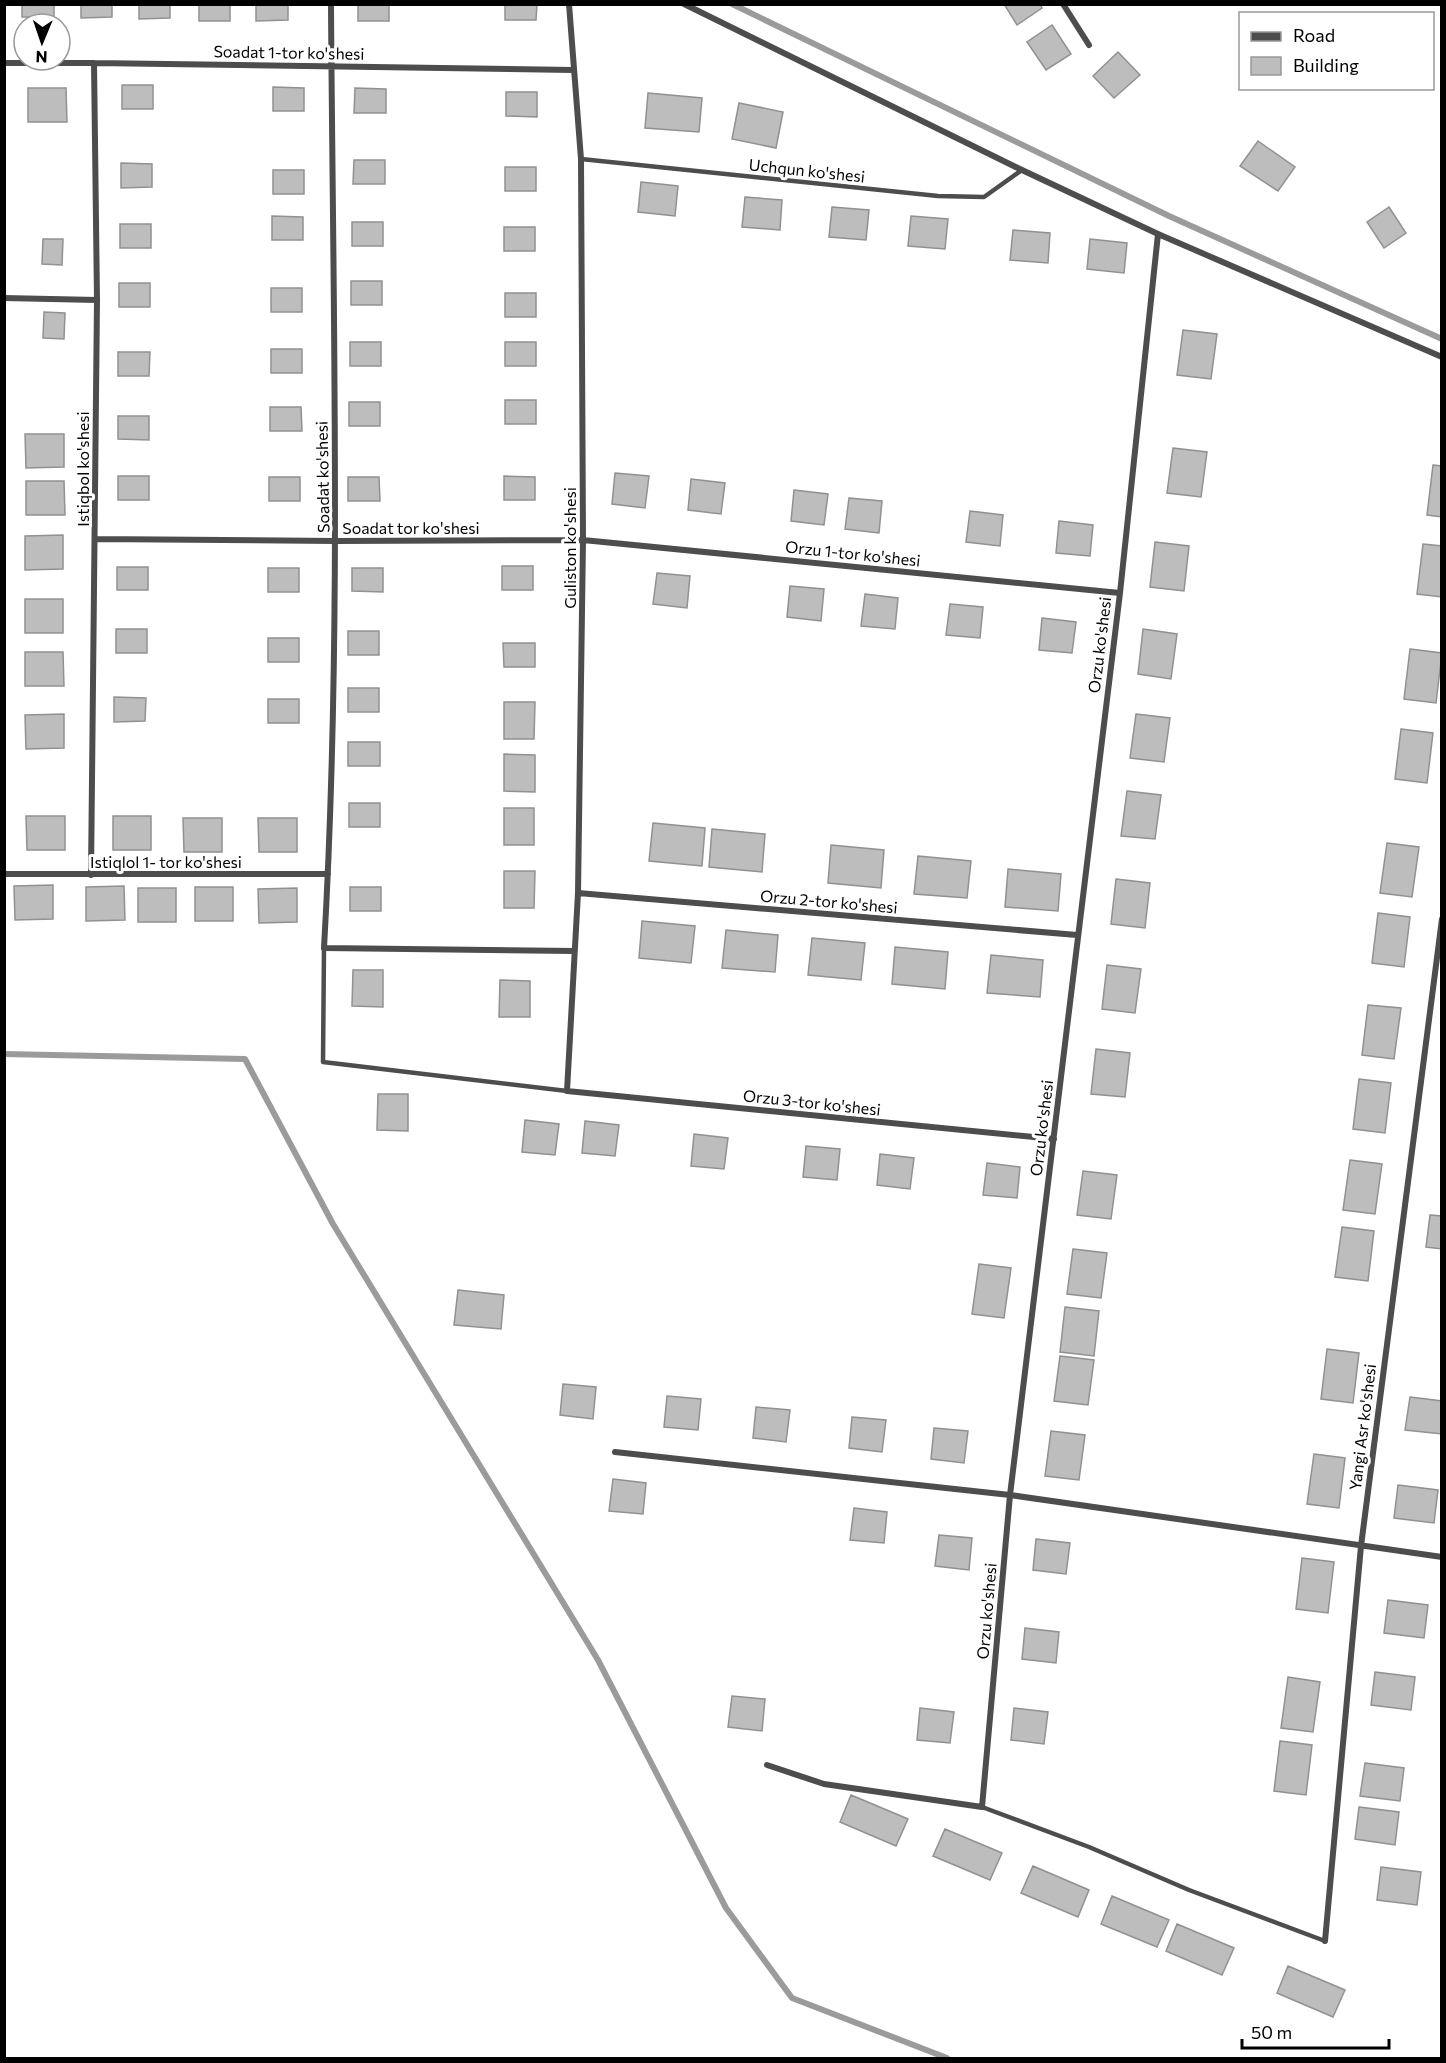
<svg xmlns="http://www.w3.org/2000/svg" width="1446" height="2063" viewBox="0 0 1446 2063" font-family="Commissioner,sans-serif">
	<style>
		.lines { fill: none; stroke-linecap: round; stroke-linejoin: round }
		.stream { stroke: #9b9b9b; stroke-width: 6 }
		.building { fill: #bdbdbd; stroke: #919191; stroke-width: 1.5 }
		.service { stroke: #4d4d4d; stroke-width: 4.5 }
		.minor { stroke: #4d4d4d; stroke-width: 6 }
		.labels { text-anchor: middle; dominant-baseline: central; stroke-width: 6; stroke-linejoin: round; paint-order: stroke }
		.street-label { font-size: 16px; fill: #000; stroke: #fff }
	</style>
	<rect width="100%" height="100%" fill="#fff"/>
	<g class="lines">
		<path class="stream" d="M 732,4 L 1169,216 L 1442,339
			M 4,1054 L 245,1059 L 333,1224 L 598,1660 L 726,1908 L 792,1998 L 947,2058"/>
	</g>
	<path class="building" d="M 22,4 L 54,4 L 54,17 L 22,17 Z
		M 81,4 L 112,4 L 112,17 L 81,18 Z
		M 139,4 L 170,4 L 170,18 L 139,19 Z
		M 199,4 L 230,4 L 230,21 L 199,21 Z
		M 256,4 L 288,4 L 288,20 L 256,21 Z
		M 358,4 L 389,4 L 389,21 L 358,21 Z
		M 505,4 L 537,4 L 536,20 L 505,20 Z
		M 1004,4 L 1040,4 L 1042,8 L 1017,25 Z
		M 1052,25 L 1071,54 L 1046,70 L 1027,42 Z
		M 1118,52 L 1140,75 L 1114,98 L 1093,76 Z
		M 122,85 L 153,85 L 153,109 L 122,109 Z
		M 273,87 L 304,88 L 304,111 L 273,111 Z
		M 28,88 L 66,88 L 67,122 L 28,122 Z
		M 355,88 L 386,89 L 386,113 L 354,113 Z
		M 506,92 L 537,92 L 537,117 L 506,116 Z
		M 648,93 L 702,98 L 699,132 L 645,128 Z
		M 739,103 L 783,112 L 776,148 L 732,139 Z
		M 1258,141 L 1295,167 L 1278,191 L 1240,166 Z
		M 354,160 L 385,160 L 385,184 L 353,184 Z
		M 121,163 L 152,164 L 152,187 L 121,188 Z
		M 505,167 L 536,167 L 536,191 L 505,191 Z
		M 273,170 L 304,170 L 304,194 L 273,194 Z
		M 641,182 L 678,186 L 675,216 L 638,212 Z
		M 745,197 L 782,200 L 780,230 L 742,227 Z
		M 832,207 L 869,210 L 866,240 L 829,237 Z
		M 1389,207 L 1406,233 L 1384,248 L 1367,222 Z
		M 272,216 L 303,217 L 303,240 L 272,240 Z
		M 911,216 L 948,219 L 945,249 L 908,246 Z
		M 352,222 L 383,222 L 383,246 L 352,246 Z
		M 120,224 L 151,224 L 151,248 L 120,248 Z
		M 504,227 L 535,227 L 535,251 L 504,251 Z
		M 1013,230 L 1050,233 L 1048,263 L 1010,260 Z
		M 43,239 L 63,239 L 62,265 L 42,264 Z
		M 1090,239 L 1127,243 L 1124,273 L 1087,269 Z
		M 351,281 L 382,281 L 382,305 L 351,305 Z
		M 119,283 L 150,283 L 150,307 L 119,307 Z
		M 271,288 L 302,288 L 302,312 L 271,312 Z
		M 505,293 L 536,293 L 536,317 L 505,317 Z
		M 44,312 L 65,313 L 64,339 L 43,338 Z
		M 1183,330 L 1217,334 L 1211,379 L 1177,375 Z
		M 350,342 L 381,342 L 381,366 L 350,366 Z
		M 505,342 L 536,342 L 536,366 L 505,366 Z
		M 271,349 L 302,349 L 302,373 L 271,373 Z
		M 118,352 L 150,352 L 149,376 L 118,376 Z
		M 505,400 L 536,400 L 536,424 L 505,424 Z
		M 349,402 L 380,402 L 380,426 L 349,426 Z
		M 270,407 L 301,407 L 302,431 L 270,431 Z
		M 118,416 L 149,416 L 149,440 L 118,439 Z
		M 25,434 L 64,434 L 64,467 L 26,468 Z
		M 1173,448 L 1207,452 L 1201,497 L 1167,493 Z
		M 1433,465 L 1442,466 L 1442,517 L 1427,515 Z
		M 615,473 L 649,476 L 645,508 L 612,504 Z
		M 118,476 L 149,476 L 149,500 L 118,500 Z
		M 504,476 L 535,477 L 535,500 L 504,500 Z
		M 269,477 L 300,477 L 300,501 L 269,501 Z
		M 348,477 L 379,477 L 380,501 L 348,501 Z
		M 691,479 L 725,483 L 721,514 L 688,510 Z
		M 26,481 L 64,481 L 65,515 L 26,515 Z
		M 794,490 L 828,494 L 824,525 L 791,521 Z
		M 849,498 L 882,501 L 879,533 L 845,529 Z
		M 970,511 L 1003,515 L 1000,546 L 966,542 Z
		M 1059,521 L 1093,525 L 1090,556 L 1056,553 Z
		M 63,535 L 63,569 L 25,570 L 25,536 Z
		M 1155,542 L 1189,546 L 1184,591 L 1150,587 Z
		M 1423,544 L 1442,546 L 1442,597 L 1417,594 Z
		M 502,566 L 533,566 L 533,590 L 502,590 Z
		M 117,567 L 148,567 L 148,590 L 117,590 Z
		M 268,568 L 299,568 L 299,592 L 268,592 Z
		M 352,568 L 383,568 L 383,592 L 352,591 Z
		M 657,573 L 690,576 L 687,608 L 653,604 Z
		M 790,586 L 824,589 L 821,621 L 787,617 Z
		M 865,594 L 898,598 L 895,629 L 861,626 Z
		M 25,599 L 63,599 L 63,633 L 25,633 Z
		M 950,604 L 983,607 L 980,638 L 946,635 Z
		M 1042,618 L 1076,622 L 1072,653 L 1039,650 Z
		M 116,629 L 147,629 L 147,653 L 116,653 Z
		M 1143,629 L 1177,634 L 1171,679 L 1138,674 Z
		M 348,631 L 379,631 L 379,655 L 348,655 Z
		M 268,638 L 299,638 L 299,662 L 268,662 Z
		M 503,643 L 535,643 L 535,667 L 504,667 Z
		M 1410,649 L 1442,653 L 1436,703 L 1404,699 Z
		M 25,652 L 63,652 L 64,686 L 25,686 Z
		M 348,688 L 379,688 L 379,712 L 348,712 Z
		M 114,697 L 146,698 L 145,721 L 114,722 Z
		M 268,699 L 299,699 L 299,723 L 268,723 Z
		M 504,702 L 535,702 L 534,739 L 504,739 Z
		M 64,714 L 64,748 L 26,749 L 25,715 Z
		M 1136,714 L 1170,718 L 1164,762 L 1130,758 Z
		M 1401,729 L 1433,733 L 1427,783 L 1395,779 Z
		M 348,742 L 380,742 L 380,766 L 348,766 Z
		M 504,754 L 535,755 L 535,792 L 504,791 Z
		M 1127,791 L 1161,795 L 1155,839 L 1121,836 Z
		M 349,803 L 380,803 L 380,827 L 349,827 Z
		M 504,808 L 534,808 L 534,845 L 504,845 Z
		M 26,816 L 65,816 L 65,850 L 27,850 Z
		M 113,816 L 151,816 L 151,850 L 113,850 Z
		M 183,818 L 222,818 L 222,852 L 184,852 Z
		M 258,818 L 297,818 L 297,852 L 259,852 Z
		M 653,823 L 705,828 L 702,866 L 649,861 Z
		M 712,829 L 765,834 L 762,872 L 709,867 Z
		M 1387,843 L 1419,847 L 1412,897 L 1380,893 Z
		M 831,845 L 884,850 L 881,888 L 828,883 Z
		M 918,856 L 971,861 L 967,898 L 914,894 Z
		M 1008,869 L 1061,874 L 1058,911 L 1005,907 Z
		M 504,871 L 535,871 L 534,908 L 504,908 Z
		M 1116,879 L 1150,883 L 1145,928 L 1111,924 Z
		M 53,885 L 53,919 L 15,920 L 14,886 Z
		M 124,886 L 125,920 L 86,921 L 86,887 Z
		M 195,887 L 233,887 L 233,921 L 195,921 Z
		M 350,887 L 381,887 L 381,911 L 350,911 Z
		M 138,888 L 176,888 L 176,922 L 138,922 Z
		M 297,888 L 297,922 L 259,923 L 258,889 Z
		M 1378,913 L 1410,917 L 1404,967 L 1372,963 Z
		M 642,921 L 695,926 L 691,963 L 639,958 Z
		M 726,930 L 778,935 L 775,972 L 722,968 Z
		M 812,938 L 865,943 L 861,980 L 808,975 Z
		M 895,947 L 948,952 L 945,989 L 892,984 Z
		M 991,955 L 1043,960 L 1040,997 L 987,993 Z
		M 1107,965 L 1141,969 L 1135,1013 L 1102,1009 Z
		M 353,970 L 383,970 L 383,1007 L 352,1006 Z
		M 500,980 L 530,981 L 530,1017 L 499,1017 Z
		M 1368,1005 L 1401,1008 L 1394,1059 L 1362,1055 Z
		M 1096,1049 L 1130,1053 L 1125,1097 L 1091,1094 Z
		M 1359,1079 L 1391,1083 L 1385,1133 L 1353,1129 Z
		M 378,1094 L 408,1094 L 408,1131 L 377,1130 Z
		M 525,1120 L 559,1124 L 555,1155 L 522,1152 Z
		M 585,1121 L 619,1125 L 615,1156 L 582,1153 Z
		M 694,1134 L 728,1138 L 724,1169 L 691,1166 Z
		M 806,1146 L 840,1149 L 837,1180 L 803,1177 Z
		M 880,1154 L 914,1158 L 910,1189 L 877,1185 Z
		M 1350,1160 L 1382,1164 L 1375,1214 L 1343,1210 Z
		M 987,1163 L 1020,1167 L 1017,1198 L 983,1195 Z
		M 1083,1171 L 1117,1175 L 1111,1219 L 1077,1215 Z
		M 1430,1215 L 1442,1216 L 1442,1249 L 1426,1247 Z
		M 1342,1227 L 1374,1231 L 1368,1281 L 1335,1277 Z
		M 1073,1249 L 1107,1253 L 1101,1298 L 1067,1294 Z
		M 979,1264 L 1011,1268 L 1004,1318 L 972,1314 Z
		M 458,1290 L 504,1295 L 501,1329 L 454,1325 Z
		M 1065,1307 L 1099,1311 L 1094,1356 L 1060,1352 Z
		M 1327,1349 L 1359,1353 L 1353,1403 L 1321,1399 Z
		M 1060,1356 L 1094,1360 L 1088,1405 L 1054,1401 Z
		M 563,1384 L 596,1387 L 593,1419 L 560,1415 Z
		M 667,1396 L 701,1399 L 698,1430 L 664,1427 Z
		M 1410,1397 L 1442,1401 L 1442,1434 L 1405,1430 Z
		M 756,1407 L 790,1410 L 786,1442 L 753,1438 Z
		M 852,1417 L 886,1420 L 882,1452 L 849,1448 Z
		M 934,1428 L 968,1431 L 964,1463 L 931,1459 Z
		M 1051,1431 L 1085,1435 L 1079,1480 L 1045,1476 Z
		M 1314,1454 L 1345,1458 L 1339,1508 L 1307,1504 Z
		M 613,1479 L 646,1483 L 643,1514 L 609,1511 Z
		M 1398,1485 L 1438,1490 L 1434,1523 L 1394,1518 Z
		M 854,1508 L 887,1512 L 884,1543 L 850,1540 Z
		M 939,1535 L 972,1538 L 969,1570 L 935,1566 Z
		M 1036,1539 L 1070,1543 L 1066,1574 L 1033,1570 Z
		M 1302,1558 L 1334,1562 L 1328,1613 L 1296,1609 Z
		M 1388,1600 L 1428,1605 L 1424,1638 L 1384,1633 Z
		M 1025,1628 L 1059,1632 L 1056,1663 L 1022,1659 Z
		M 1375,1672 L 1415,1677 L 1411,1710 L 1371,1705 Z
		M 1288,1677 L 1320,1682 L 1313,1732 L 1281,1728 Z
		M 732,1696 L 765,1699 L 762,1731 L 728,1727 Z
		M 920,1708 L 954,1712 L 950,1743 L 917,1740 Z
		M 1014,1708 L 1048,1712 L 1044,1744 L 1011,1740 Z
		M 1280,1741 L 1312,1745 L 1306,1795 L 1274,1791 Z
		M 1365,1763 L 1404,1768 L 1400,1801 L 1360,1796 Z
		M 851,1795 L 908,1819 L 896,1846 L 840,1822 Z
		M 1359,1807 L 1399,1812 L 1395,1845 L 1355,1839 Z
		M 945,1829 L 1002,1853 L 990,1880 L 933,1856 Z
		M 1033,1866 L 1089,1890 L 1078,1917 L 1021,1893 Z
		M 1381,1867 L 1421,1872 L 1417,1905 L 1377,1900 Z
		M 1112,1896 L 1169,1920 L 1157,1947 L 1101,1924 Z
		M 1177,1924 L 1234,1948 L 1222,1975 L 1166,1951 Z
		M 1288,1966 L 1345,1990 L 1333,2017 L 1277,1993 Z"/>
	<g class="lines">
		<path class="service" d="M 581,159 L 938,196 L 984,197 L 1022,170
			M 324,948 L 323,1062 L 567,1091
			M 982,1807 L 1089,1847 L 1189,1890 L 1325,1941"/>
		<path class="minor" d="M 331,4 C 333,319 342,634 324,948 L 574,951
			M 569,4 L 581,159 L 583,540 L 578,893 L 567,1091 L 1054,1139
			M 684,4 L 1022,170 L 1158,234 L 1442,357
			M 1063,4 L 1089,45
			M 4,63 L 94,63 L 573,70
			M 4,298 L 97,300
			M 95,539 L 336,541 L 583,540 L 1120,593
			M 4,874 L 328,874
			M 91,875 L 97,300 L 94,63
			M 578,893 L 1077,935
			M 615,1452 L 1010,1495 L 1442,1557
			M 767,1765 L 824,1784 L 982,1807 L 1010,1495 L 1120,593 L 1158,234
			M 1325,1941 L 1361,1546 L 1442,919"/>
	</g>
	<g class="labels">
		<g class="street-label">
			<text transform="translate(289 52) rotate(1)">Soadat 1-tor ko'shesi</text>
			<text transform="translate(807 170) rotate(6)">Uchqun ko'shesi</text>
			<text transform="translate(82 469) rotate(-90)">Istiqbol ko'shesi</text>
			<text transform="translate(322 477) rotate(-91)">Soadat ko'shesi</text>
			<text x="411" y="527">Soadat tor ko'shesi</text>
			<text transform="translate(569 548) rotate(-90)">Guliston ko'shesi</text>
			<text transform="translate(853 553) rotate(6)">Orzu 1-tor ko'shesi</text>
			<text transform="translate(1099 645) rotate(-83)">Orzu ko'shesi</text>
			<text x="166" y="861">Istiqlol 1- tor ko'shesi</text>
			<text transform="translate(829 901) rotate(5)">Orzu 2-tor ko'shesi</text>
			<text transform="translate(812 1102) rotate(6)">Orzu 3-tor ko'shesi</text>
			<text transform="translate(1041 1128) rotate(-83)">Orzu ko'shesi</text>
			<text transform="translate(1362 1427) rotate(-83)">Yangi Asr ko'shesi</text>
			<text transform="translate(986 1611) rotate(-85)">Orzu ko'shesi</text>
		</g>
	</g>
	<rect width="1446" height="2063" fill="none" stroke="#000000" stroke-width="12"/>
	<rect x="1239" y="12" width="195" height="78" fill="#ffffff" stroke="#999999" stroke-width="1.5"/>
	<rect x="1251" y="32" width="30" height="9" fill="#4d4d4d" stroke="#999999" stroke-width="1.5"/>
	<text x="1293" y="42" font-size="18" fill="#000000">Road</text>
	<rect x="1251" y="57" width="30" height="18" fill="#bdbdbd" stroke="#999999" stroke-width="1.5"/>
	<text x="1293" y="72" font-size="18" fill="#000000">Building</text>
	<g transform="translate(42 42) rotate(182)"><circle r="28" fill="#ffffff" stroke="#999999" stroke-width="1.5"/>
	<path d="M0-4.5L10 22L0 15L-10 22Z" fill="#000000"/>
	<text y="-9" font-size="16" font-weight="bold" text-anchor="middle" fill="#000000">N</text>
	</g>
	<path d="M1242 2039v9h147v-9" fill="none" stroke="#000000" stroke-width="3"/>
	<text x="1251" y="2039" font-size="18" fill="#000000" stroke="#ffffff" stroke-width="4.5" paint-order="stroke">50 m</text>
</svg>
